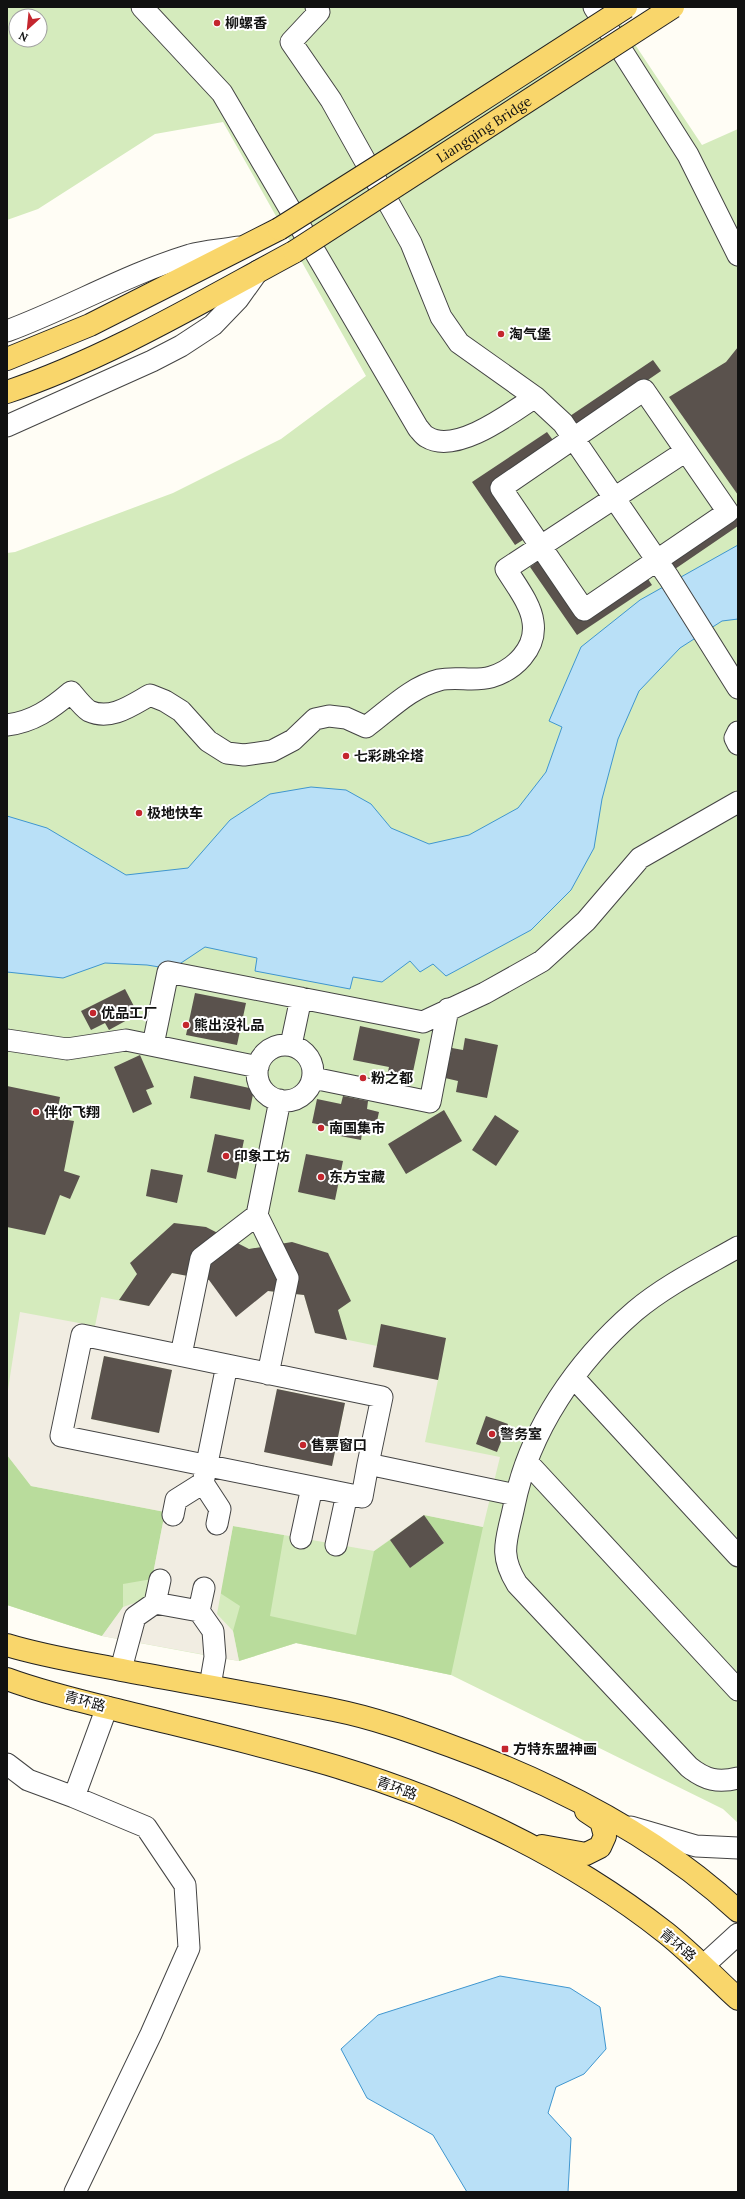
<svg xmlns="http://www.w3.org/2000/svg" width="745" height="2199" viewBox="0 0 745 2199" font-family="Lora,'Noto Sans SC',serif">
	<style>
		.green { fill: #d5ebbd; fill-rule: evenodd }
		.forest { fill: #b9dc9c }
		.plaza { fill: #f1ede2; fill-rule: evenodd }
		.water { fill: #b9e0f7; stroke: #3f96cf }
		.building { fill: #5a524d }
		.lines { fill: none; stroke-linecap: round; stroke-linejoin: round }
		.minor-casing { stroke: #444; stroke-width: 23 }
		.major-casing { stroke: #222; stroke-width: 24 }
		.minor { stroke: #fff; stroke-width: 21 }
		.major { stroke: #f9d66b; stroke-width: 22 }
		.major-bridge-casing { stroke: #222; stroke-width: 24; stroke-linecap: butt }
		.major-bridge { stroke: #f9d66b; stroke-width: 22 }
		.poi-dot { fill: #c4262e; stroke: #fff; stroke-width: 1.5 }
		.labels { text-anchor: middle; dominant-baseline: central; stroke-width: 4; stroke-linejoin: round; paint-order: stroke }
		.poi-label { font-size: 14px; font-weight: bold; fill: #111; stroke: #fff; text-anchor: start }
		.street-label { font-size: 14px; fill: #111; stroke: #fff }
	</style>
	<rect width="100%" height="100%" fill="#fffdf5"/>
	<path class="green" d="M 7,7 L 610,7 L 702,145 L 738,129 L 738,1823 L 723,1809 L 451,1675 L 296,1643 L 239,1661 L 215,1657 L 102,1636 L 7,1605 L 7,553 L 15,552 L 173,493 L 281,439 L 366,376 L 223,122 L 155,134 L 38,209 L 7,220 ZM 16,16 L 40,16 L 40,40 L 16,40 Z"/>
	<path class="forest" d="M 7,1455 L 31,1486 L 165,1512 L 152,1579 L 123,1584 L 123,1607 L 102,1636 L 7,1605 Z
		M 424,1515 L 483,1527 L 451,1675 L 296,1643 L 239,1661 L 233,1631 L 240,1606 L 220,1593 L 233,1526 L 284,1535 L 270,1616 L 356,1635 L 374,1551 L 390,1540 L 410,1568 L 444,1543 Z"/>
	<path class="plaza" d="M 172,1273 L 268,1291 L 304,1295 L 315,1333 L 377,1346 L 373,1367 L 438,1380 L 425,1442 L 500,1457 L 483,1527 L 424,1515 L 374,1551 L 233,1526 L 217,1614 L 233,1631 L 239,1661 L 102,1636 L 123,1607 L 146,1599 L 152,1579 L 165,1512 L 31,1486 L 7,1455 L 7,1396 L 20,1312 L 95,1326 L 101,1297 L 149,1306 ZM 104,1356 L 172,1370 L 159,1433 L 91,1419 ZM 277,1389 L 345,1403 L 332,1466 L 265,1452 Z"/>
	<path class="water" d="M 738,545 L 738,619 L 722,621 L 680,648 L 639,691 L 618,739 L 602,799 L 594,848 L 571,890 L 531,930 L 446,976 L 433,964 L 420,972 L 410,961 L 382,982 L 353,977 L 350,989 L 255,971 L 257,958 L 205,947 L 172,969 L 147,965 L 105,963 L 63,978 L 7,972 L 7,816 L 47,828 L 126,875 L 188,868 L 230,820 L 270,794 L 311,787 L 346,790 L 371,804 L 391,828 L 429,844 L 469,835 L 518,808 L 546,772 L 562,727 L 549,721 L 581,647 L 640,600 Z
		M 500,1976 L 570,1988 L 600,2007 L 606,2049 L 584,2074 L 556,2087 L 548,2113 L 571,2138 L 568,2192 L 467,2192 L 433,2135 L 367,2098 L 341,2049 L 378,2015 Z"/>
	<path class="building" d="M 738,347 L 738,495 L 669,397 L 726,362 Z
		M 653,360 L 661,371 L 578,428 L 570,416 Z
		M 547,432 L 555,443 L 491,487 L 526,538 L 515,545 L 472,482 Z
		M 738,509 L 738,526 L 675,569 L 666,557 Z
		M 541,559 L 580,616 L 644,573 L 652,585 L 577,635 L 530,567 Z
		M 125,989 L 138,1014 L 109,1030 L 105,1023 L 91,1030 L 81,1011 Z
		M 195,993 L 246,1003 L 237,1045 L 186,1035 Z
		M 360,1026 L 420,1039 L 411,1081 L 387,1076 L 389,1067 L 353,1060 Z
		M 465,1038 L 498,1045 L 487,1098 L 456,1092 L 458,1081 L 445,1078 L 452,1048 L 463,1050 Z
		M 140,1055 L 154,1087 L 146,1090 L 152,1104 L 133,1113 L 114,1067 Z
		M 194,1076 L 254,1089 L 250,1110 L 190,1098 Z
		M 7,1086 L 60,1097 L 56,1118 L 74,1121 L 64,1171 L 80,1176 L 70,1199 L 60,1195 L 45,1235 L 7,1227 Z
		M 343,1096 L 368,1101 L 367,1109 L 379,1112 L 375,1130 L 363,1127 L 361,1140 L 335,1135 L 337,1128 L 312,1123 L 317,1099 L 341,1104 Z
		M 444,1110 L 462,1141 L 406,1174 L 388,1144 Z
		M 495,1115 L 519,1131 L 496,1166 L 472,1150 Z
		M 215,1134 L 244,1140 L 236,1179 L 207,1172 Z
		M 306,1154 L 343,1161 L 335,1200 L 298,1192 Z
		M 151,1169 L 183,1175 L 177,1203 L 146,1196 Z
		M 174,1223 L 206,1227 L 249,1249 L 292,1242 L 328,1253 L 351,1301 L 338,1310 L 347,1340 L 315,1333 L 304,1295 L 268,1291 L 236,1317 L 209,1280 L 172,1273 L 149,1306 L 119,1300 L 137,1274 L 130,1263 Z
		M 381,1324 L 446,1338 L 438,1380 L 373,1367 Z
		M 104,1356 L 172,1370 L 159,1433 L 91,1419 Z
		M 277,1389 L 345,1403 L 332,1466 L 264,1452 Z
		M 486,1416 L 508,1424 L 497,1452 L 476,1444 Z
		M 424,1515 L 444,1543 L 410,1568 L 390,1540 Z"/>
	<g class="lines">
		<g class="minor-casing">
			<path id="minor" d="M 142,7 L 222,93 L 418,428 C 421,431 423,435 427,437 C 456,455 511,413 535,397
				M 316,7 L 319,12 L 291,42 L 331,100 L 411,243 L 441,317 L 459,343 L 535,397 L 563,423 L 669,578 L 738,688
				M 594,7 L 688,155 L 738,255
				M 7,331 C 69,308 127,274 190,255 C 205,251 222,250 238,247
				M 644,390 L 728,512 L 584,610 L 501,488 Z
				M 7,426 L 152,361 L 181,346 L 213,325 L 238,299 L 258,271
				M 7,725 C 33,722 51,709 71,692 C 76,698 83,707 89,711 C 111,721 132,705 150,695 L 165,701 L 181,711 L 208,741 L 227,753 L 244,755 L 272,751 L 293,740 L 315,719 L 329,716 L 346,718 L 366,727 C 389,710 411,687 439,680 C 456,676 474,682 491,677 C 514,670 537,649 533,622 C 531,604 515,584 506,569 L 686,451
				M 738,732 L 735,738 L 738,744
				M 7,1040 L 67,1049 L 126,1040 L 258,1067
				M 153,1045 L 168,972 L 423,1022 L 485,993 L 542,961 L 586,921 L 640,858 L 738,802
				M 291,1045 L 301,998
				M257 1073a28 28 0 1 1 56 0a28 28 0 1 1-56 0Z
				M 313,1078 L 430,1102 L 448,1009
				M 257,1215 L 280,1100
				M 738,1247 C 703,1267 666,1285 635,1311 C 577,1361 529,1430 514,1506 C 507,1540 498,1553 517,1584 L 689,1767 C 705,1780 718,1783 738,1778
				M 181,1355 L 201,1258 L 257,1215 L 288,1278 L 268,1374
				M 574,1378 L 738,1556
				M 527,1462 L 738,1690
				M 368,1464 L 362,1497 L 61,1436 L 82,1335 L 382,1397 L 368,1464 L 516,1495
				M 203,1483 L 227,1365
				M 173,1515 L 176,1500 L 203,1483 L 220,1509 L 217,1524
				M 301,1538 L 312,1487
				M 336,1545 L 347,1494
				M 155,1603 L 160,1580
				M 199,1611 L 204,1588
				M 121,1669 L 135,1617 L 155,1603 L 199,1611 L 213,1631 L 215,1657 L 210,1686
				M 7,1764 L 28,1780 L 74,1797 L 107,1707
				M 74,1797 L 146,1827 L 185,1885 L 189,1948 L 151,2034 L 75,2192
				M 631,1827 L 696,1846 L 738,1848
				M 703,1966 L 738,1934"/>
		</g>
		<g class="major-casing">
			<path id="major" d="M 7,359 L 90,325 L 279,229
				M 7,392 C 108,358 201,302 294,252
				M 7,1645 C 46,1657 87,1663 127,1671 C 196,1684 265,1696 334,1710 C 374,1718 413,1732 451,1746 C 556,1784 656,1835 738,1911
				M 7,1679 C 42,1692 80,1701 117,1710 C 181,1726 246,1741 310,1759 C 437,1794 562,1851 666,1933 C 691,1953 714,1977 738,1999
				M 542,1846 L 586,1854 L 600,1847 L 605,1836 L 601,1821 L 586,1811"/>
		</g>
		<use href="#minor" class="minor"/>
		<use href="#major" class="major"/>
		<g class="major-bridge-casing">
			<g id="major-bridge">
				<path d="M 279,229 L 412,145 L 626,7"/>
				<path id="s1" d="M 294,252 L 673,7"/>
			</g>
		</g>
		<use href="#major-bridge" class="major-bridge"/>
	</g>
	<g class="poi-dot">
		<circle cx="217" cy="23" r="4"/>
		<circle cx="501" cy="334" r="4"/>
		<circle cx="346" cy="756" r="4"/>
		<circle cx="139" cy="813" r="4"/>
		<circle cx="93" cy="1013" r="4"/>
		<circle cx="186" cy="1025" r="4"/>
		<circle cx="363" cy="1078" r="4"/>
		<circle cx="36" cy="1112" r="4"/>
		<circle cx="321" cy="1128" r="4"/>
		<circle cx="226" cy="1156" r="4"/>
		<circle cx="321" cy="1177" r="4"/>
		<circle cx="492" cy="1434" r="4"/>
		<circle cx="303" cy="1445" r="4"/>
		<rect x="501" y="1745" width="8" height="8" rx="2"/>
	</g>
	<g class="labels">
		<g class="poi-label">
			<text x="225" y="23">柳螺香</text>
			<text x="509" y="334">淘气堡</text>
			<text x="354" y="756">七彩跳伞塔</text>
			<text x="147" y="813">极地快车</text>
			<text x="101" y="1013">优品工厂</text>
			<text x="194" y="1025">熊出没礼品</text>
			<text x="371" y="1078">粉之都</text>
			<text x="44" y="1112">伴你飞翔</text>
			<text x="329" y="1128">南国集市</text>
			<text x="234" y="1156">印象工坊</text>
			<text x="329" y="1177">东方宝藏</text>
			<text x="500" y="1434">警务室</text>
			<text x="311" y="1445">售票窗口</text>
			<text x="513" y="1749">方特东盟神画</text>
		</g>
		<g class="street-label">
			<text stroke="none"><textPath href="#s1" startOffset="226">Liangqing Bridge</textPath></text>
			<text transform="translate(85 1701) rotate(15)">青环路</text>
			<text transform="translate(397 1788) rotate(20)">青环路</text>
			<text transform="translate(678 1945) rotate(40)">青环路</text>
		</g>
	</g>
	<rect width="745" height="2199" fill="none" stroke="#111111" stroke-width="16"/>
	<g transform="translate(28 28) rotate(207)"><circle r="19" fill="#ffffff" stroke="#a0a0a0"/>
	<path d="M0-3L7 15L0 10L-7 15Z" fill="#c4262e"/>
	<text y="-6" font-size="11" font-weight="bold" text-anchor="middle" fill="#111111">N</text>
	</g>
</svg>
